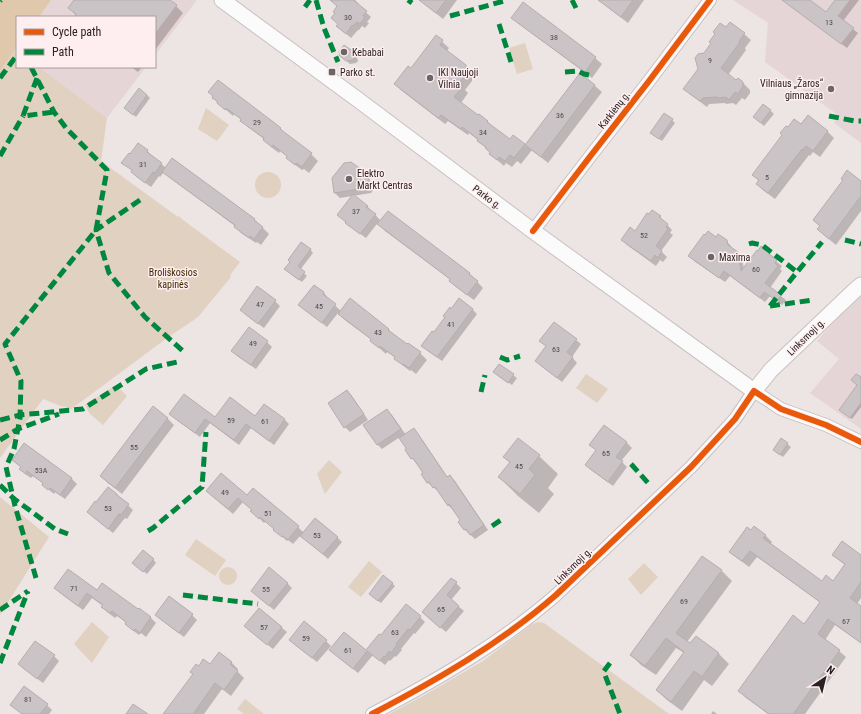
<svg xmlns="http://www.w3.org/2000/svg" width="861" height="714" viewBox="0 0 861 714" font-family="'Roboto Condensed',sans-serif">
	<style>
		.built { fill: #e6d5d6 }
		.green { fill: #e0d1c0 }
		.forest { fill: #dfc8ac }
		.shadow { fill: #0003 }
		.building { fill: #cbc4c6; stroke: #b4aeaf }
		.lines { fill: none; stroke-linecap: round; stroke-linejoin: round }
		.minor-casing { stroke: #c8c1c1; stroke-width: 14 }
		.major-casing { stroke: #c8c1c1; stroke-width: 17 }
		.minor { stroke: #fcfbfb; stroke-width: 12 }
		.major { stroke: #fcfbfb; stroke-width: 15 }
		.quiet { stroke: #00873e; stroke-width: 5; stroke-dasharray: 10 5; stroke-linecap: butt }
		.cycleway-casing { stroke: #ffeeef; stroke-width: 8 }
		.cycleway { stroke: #e8590c; stroke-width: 6 }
		.poi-dot { fill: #6d6666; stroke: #ffeeef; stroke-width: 1.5 }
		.labels { text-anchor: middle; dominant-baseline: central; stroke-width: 3; stroke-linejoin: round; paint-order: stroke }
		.number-label { font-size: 8px; fill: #514a4b }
		.poi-label { font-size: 10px; fill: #282222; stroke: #ffeeef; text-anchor: start }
		.street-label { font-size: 10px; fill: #282222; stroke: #ffeeef }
		.park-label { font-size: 10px; fill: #3e2700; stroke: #ffeeef }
	</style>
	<rect width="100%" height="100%" fill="#ede4e4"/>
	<path class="built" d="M 51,0 L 197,0 L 155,55 L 155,17 L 39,17 Z
		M 733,0 L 861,0 L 861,143 L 834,123 L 838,115 L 765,62 L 768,23 Z
		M 39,67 L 146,67 L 107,118 Z
		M 861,292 L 861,429 L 810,393 L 839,359 L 817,341 L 852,301 Z"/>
	<path class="green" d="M 525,43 L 533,69 L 517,74 L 509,48 Z
		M 15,50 L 17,51 L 17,67 L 39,67 L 107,118 L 101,161 L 178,217 L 179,216 L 183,220 L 240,262 L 230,275 L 231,277 L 198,317 L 167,338 L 70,410 L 64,406 L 63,407 L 43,399 L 0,458 L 0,71 Z
		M 206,108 L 229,125 L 217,141 L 198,129 Z
		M255 185a13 13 0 1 1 26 0a13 13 0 1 1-26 0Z
		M 586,374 L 608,389 L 597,403 L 576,388 Z
		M 116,385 L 127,396 L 103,425 L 90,414 L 85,405 Z
		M 329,460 L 342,472 L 325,494 L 317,474 Z
		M 0,497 L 49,537 L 0,615 Z
		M 196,539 L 226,560 L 215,576 L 185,555 Z
		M 369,561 L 382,572 L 361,597 L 348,587 Z
		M 644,563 L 658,577 L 641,595 L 628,579 Z
		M219 576a9 9 0 1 1 18 0a9 9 0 1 1-18 0Z
		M 92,622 L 109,637 L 92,663 L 74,644 Z
		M 539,622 L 544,623 L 669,714 L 389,714 L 423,696 L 483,661 L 532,624 Z
		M 245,699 L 264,714 L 244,714 L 237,709 Z"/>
	<path class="forest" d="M 0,0 L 51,0 L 39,17 L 17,17 L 17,47 L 0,71 Z"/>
	<path class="shadow" d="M 75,0 L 168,0 L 176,6 L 183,13 L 155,50 L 155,17 L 75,17 L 76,15 L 69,8 Z
		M 338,0 L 355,0 L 359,4 L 358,5 L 371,17 L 367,22 L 369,23 L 365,28 L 362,26 L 359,30 L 358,30 L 351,38 L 337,26 L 339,24 L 336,13 L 338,6 Z
		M 424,0 L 457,0 L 443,19 L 429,8 L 423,2 Z
		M 607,0 L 644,0 L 628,23 L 611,10 L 604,4 Z
		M 782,0 L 808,0 L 826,14 L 837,0 L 859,0 L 843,21 L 858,33 L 847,48 Z
		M 513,18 L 595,58 L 602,64 L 592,78 L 519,24 Z
		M 727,29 L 744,34 L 751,40 L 745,48 L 746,50 L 728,75 L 737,81 L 743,83 L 750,90 L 750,93 L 745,100 L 742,98 L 736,105 L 733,103 L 726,104 L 725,103 L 709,104 L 707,107 L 691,95 L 685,89 L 699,69 L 704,54 Z
		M 436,36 L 449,48 L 446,52 L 465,66 L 472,73 L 472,81 L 465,90 L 468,93 L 461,103 L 478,116 L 479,115 L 488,122 L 495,129 L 510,140 L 524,145 L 525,146 L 580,74 L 595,86 L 602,92 L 548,163 L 532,150 L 521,164 L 517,161 L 512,167 L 506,163 L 504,166 L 490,154 L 491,153 L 478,140 L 469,133 L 468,135 L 448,121 L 445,124 L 402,91 L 395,84 L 411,69 Z
		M 354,53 L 357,57 L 358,61 L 356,63 L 350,64 L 344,59 Z
		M 131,67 L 142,67 L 138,72 Z
		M 218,81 L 281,129 L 287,136 L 311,154 L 318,161 L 309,173 L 304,169 L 302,170 L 294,164 L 288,157 L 280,151 L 279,153 L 271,147 L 264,139 L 248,127 L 242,120 L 234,114 L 233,116 L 225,109 Z
		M 147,95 L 150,98 L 136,117 L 129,111 Z
		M 771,111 L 774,114 L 764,126 L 754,117 Z
		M 672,120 L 675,123 L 662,141 L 655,136 Z
		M 801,125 L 827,131 L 834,138 L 820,157 L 813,152 L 810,156 L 809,155 L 775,199 L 764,191 L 757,184 L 759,181 L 753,175 L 788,129 Z
		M 147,151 L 166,168 L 173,159 L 255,220 L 269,234 L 261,245 L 257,242 L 256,243 L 241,233 L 235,226 L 170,178 L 164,172 L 160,177 L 159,176 L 151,187 L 137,177 L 132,172 L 133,171 L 123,162 Z
		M 364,173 L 369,178 L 370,182 L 373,185 L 374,189 L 371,193 L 340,198 L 335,193 L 333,179 Z
		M 861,182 L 861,211 L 836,245 L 825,236 L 818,229 L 820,226 L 814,220 Z
		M 367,206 L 380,220 L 366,238 L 352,228 L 339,215 Z
		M 652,211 L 660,217 L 672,230 L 670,233 L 673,235 L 661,251 L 667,257 L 663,262 L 660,260 L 656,266 L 627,245 L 623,240 L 635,232 Z
		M 379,224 L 469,273 L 483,288 L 474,300 L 456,287 L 450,281 L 451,280 L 385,231 Z
		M 716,238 L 726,241 L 731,246 L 732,249 L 742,258 L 744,269 L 769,253 L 774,258 L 773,259 L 782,266 L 780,269 L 782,271 L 770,288 L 786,300 L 782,305 L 770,296 L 765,302 L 730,276 L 725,282 L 694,261 Z
		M 310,249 L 313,253 L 300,270 L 307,276 L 302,282 L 289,272 Z
		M 314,286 L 324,293 L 328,298 L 328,299 L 341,311 L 350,300 L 389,330 L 407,346 L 408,344 L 420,353 L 427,360 L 416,374 L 411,370 L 410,371 L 402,365 L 396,358 L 387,352 L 386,354 L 378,347 L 372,340 L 346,321 L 338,313 L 327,327 L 305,310 L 300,305 Z
		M 275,301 L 280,306 L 264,328 L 246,315 L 241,310 Z
		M 472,309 L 477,314 L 442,361 L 428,351 L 434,334 L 452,310 Z
		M 576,340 L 581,344 L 572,357 L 577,363 L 562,382 L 541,366 L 536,361 L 547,347 L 541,341 Z
		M 267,342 L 272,347 L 256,369 L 237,356 L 233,351 Z
		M 499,365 L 517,378 L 512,385 L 497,375 Z
		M 861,379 L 861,407 L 852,419 L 842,411 L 858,385 Z
		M 347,391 L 352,396 L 368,420 L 350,432 L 345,427 Z
		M 387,410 L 392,415 L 406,435 L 414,430 L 419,435 L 448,478 L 450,476 L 455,481 L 488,530 L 475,539 L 465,530 L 461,520 L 453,510 L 448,505 L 439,492 L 428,483 L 423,474 L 424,473 L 412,458 L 408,449 L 400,437 L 382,449 L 377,444 Z
		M 255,417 L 284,419 L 289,424 L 274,445 L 251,428 L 239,445 L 210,423 L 200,437 L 175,419 Z
		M 167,418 L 174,425 L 122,494 L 108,483 L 101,476 Z
		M 604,426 L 627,443 L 632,448 L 621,461 L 627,467 L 613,486 L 591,470 L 586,465 L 597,451 Z
		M 518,439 L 539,456 L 558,474 L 548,488 L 554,494 L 539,513 L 518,496 L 499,477 L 510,463 L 504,457 Z
		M 781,439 L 791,447 L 783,457 L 777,453 Z
		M 24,445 L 72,479 L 77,484 L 65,499 L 55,492 L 54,494 L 43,485 L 44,484 L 33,476 L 31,478 L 25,474 L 20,469 L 22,467 L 13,460 Z
		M 117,495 L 133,510 L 127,519 L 125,518 L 113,533 L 93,517 Z
		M 212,496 L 247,496 L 298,527 L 304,533 L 337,537 L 342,542 L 328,559 L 301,535 L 293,544 L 288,540 L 287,541 L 275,530 L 275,529 L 266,521 L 264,523 L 257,516 L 253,510 L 243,502 L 233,514 Z
		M 751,531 L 765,535 L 772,542 L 770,545 L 822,583 L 833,582 L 845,565 L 833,555 L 861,556 L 861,598 L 857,604 L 861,607 L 861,643 L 835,625 L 825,640 L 839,651 L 846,657 L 805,714 L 768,714 L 746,698 L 739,691 L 805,625 L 821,603 L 757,557 L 749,567 L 737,558 L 730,552 Z
		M 153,559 L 156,563 L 147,574 L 137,566 Z
		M 722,571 L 732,581 L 687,642 L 691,644 L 696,637 L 719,654 L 729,664 L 712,686 L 704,680 L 682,711 L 667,700 L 657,690 L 684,653 L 676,648 L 656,675 L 641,665 L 631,655 Z
		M 287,583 L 292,588 L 274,610 L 257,596 Z
		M 392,583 L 395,586 L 381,603 L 373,597 Z
		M 456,583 L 461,588 L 451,600 L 464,611 L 446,632 L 428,617 Z
		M 55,588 L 97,592 L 138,611 L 139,609 L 151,618 L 156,623 L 146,637 L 141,633 L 139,635 L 131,629 L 126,624 L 127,623 L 117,616 L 115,618 L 107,612 L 103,607 L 103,606 L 92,598 L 83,610 L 60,593 Z
		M 259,609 L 287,632 L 273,649 L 250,631 Z
		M 156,615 L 192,615 L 197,620 L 184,637 L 161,620 Z
		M 420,617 L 425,622 L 415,634 L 414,633 L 401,649 L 402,650 L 396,657 L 395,656 L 390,661 L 389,660 L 385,665 L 373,655 L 358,673 L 336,655 L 366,651 L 381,636 Z
		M 326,641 L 331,646 L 317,662 L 295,645 Z
		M 36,642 L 54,656 L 59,661 L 43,683 L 24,669 L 19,664 Z
		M 231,662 L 238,669 L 237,671 L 244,678 L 231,696 L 222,689 L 204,714 L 165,714 L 210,665 Z
		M 47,705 L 52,710 L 49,714 L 22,714 Z
		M 713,711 L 717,714 L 711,714 Z"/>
	<path class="building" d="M 74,0 L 170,0 L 177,5 L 155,34 L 155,17 L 74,17 L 76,14 L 68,8 Z
		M 330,0 L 353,0 L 367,11 L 363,16 L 365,17 L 360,24 L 357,22 L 353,26 L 352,25 L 346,34 L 336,26 L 338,24 L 331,18 L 335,13 L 333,12 L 337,6 Z
		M 419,0 L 446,0 L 436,13 Z
		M 598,0 L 633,0 L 621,17 Z
		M 782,0 L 810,0 L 826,12 L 835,0 L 850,0 L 838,16 L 854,28 L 841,44 Z
		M 523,2 L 596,57 L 585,72 L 511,18 Z
		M 730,22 L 745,33 L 739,41 L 740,42 L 721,68 L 736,80 L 738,78 L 743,82 L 743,86 L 738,94 L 735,92 L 729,100 L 726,97 L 718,98 L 717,97 L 703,98 L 700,101 L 683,89 L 698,69 L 695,58 L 698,54 L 704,53 L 711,43 L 709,42 L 715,34 L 713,32 L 720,23 L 726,27 Z
		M 436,35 L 443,40 L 440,45 L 466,65 L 466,74 L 459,83 L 463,86 L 454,97 L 478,115 L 479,114 L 488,121 L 487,122 L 510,139 L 513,135 L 525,144 L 514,158 L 510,155 L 505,161 L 499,157 L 497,160 L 489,154 L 490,152 L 485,148 L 486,147 L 477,141 L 478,139 L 462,127 L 461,129 L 441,115 L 438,118 L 394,84 L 408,66 L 411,68 Z
		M 344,45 L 354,52 L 355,57 L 353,60 L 346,61 L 340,56 L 339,52 Z
		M 580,73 L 595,85 L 541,157 L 525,145 Z
		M 218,80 L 276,124 L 281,128 L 280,129 L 312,153 L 302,167 L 296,163 L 295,165 L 286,158 L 287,156 L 273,145 L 272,147 L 263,140 L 264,138 L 240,121 L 241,119 L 226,108 L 225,110 L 217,103 L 217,101 L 212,98 L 213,96 L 208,92 Z
		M 139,88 L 147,95 L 133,115 L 124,108 Z
		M 763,104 L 771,110 L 761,123 L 753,117 Z
		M 664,113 L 673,119 L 659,139 L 650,133 Z
		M 808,115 L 828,131 L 813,151 L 806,146 L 803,150 L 802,149 L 768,193 L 756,184 L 759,180 L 752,175 L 782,135 L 780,133 L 786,126 L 788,127 L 794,119 L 801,124 Z
		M 138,143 L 148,150 L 147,152 L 162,163 L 155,173 L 153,172 L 145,183 L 131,172 L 132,170 L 121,163 L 129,153 L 130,154 Z
		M 172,158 L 255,219 L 254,220 L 263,227 L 254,239 L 250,236 L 249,238 L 234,227 L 235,225 L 162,172 Z
		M 351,162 L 365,172 L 365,177 L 369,179 L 369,183 L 366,188 L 334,193 L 332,178 L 344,163 Z
		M 847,170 L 861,181 L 861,196 L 829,239 L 817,229 L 820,226 L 813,220 L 843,180 L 841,179 Z
		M 353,194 L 368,206 L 366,207 L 376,214 L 360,234 L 345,223 L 346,222 L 337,215 Z
		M 652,210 L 661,216 L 659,217 L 668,224 L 666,227 L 668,229 L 656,246 L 662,251 L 658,258 L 655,255 L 651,261 L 621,240 L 630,227 L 635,231 L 647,213 L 649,214 Z
		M 388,211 L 470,273 L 469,274 L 478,281 L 467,295 L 449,281 L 450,279 L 377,224 Z
		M 708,231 L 716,237 L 718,234 L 727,240 L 728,245 L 738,252 L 741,271 L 757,250 L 758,251 L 761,246 L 770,252 L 769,254 L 777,260 L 775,263 L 778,266 L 765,283 L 781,295 L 777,301 L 764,292 L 760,298 L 724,271 L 719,278 L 688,256 L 704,234 L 705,235 Z
		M 301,242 L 311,249 L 298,266 L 305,272 L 299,280 L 284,269 L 290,262 L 288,260 Z
		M 314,285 L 324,292 L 323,294 L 336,304 L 322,323 L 298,305 Z
		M 257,286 L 276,300 L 258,324 L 240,310 Z
		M 350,298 L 389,329 L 388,330 L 407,344 L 408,343 L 421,352 L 409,368 L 404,364 L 403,365 L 394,359 L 395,357 L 380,346 L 379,348 L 370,341 L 371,339 L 338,314 Z
		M 459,298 L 473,309 L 437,357 L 421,346 L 432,331 L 434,332 L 445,317 L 443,316 L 450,307 L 451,309 Z
		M 554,322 L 577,339 L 567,352 L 573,357 L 557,378 L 535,361 L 546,346 L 539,341 Z
		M 249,327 L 268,341 L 251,365 L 231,351 Z
		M 499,364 L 514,374 L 508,383 L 493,372 Z
		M 856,374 L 861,377 L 861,403 L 850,418 L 839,410 L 857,385 L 851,380 Z
		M 347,390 L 364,414 L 344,428 L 328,403 Z
		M 184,394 L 215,417 L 230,397 L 255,416 L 264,404 L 285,419 L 269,441 L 246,424 L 234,440 L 205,419 L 195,433 L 169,414 Z
		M 153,406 L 168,418 L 115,488 L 100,476 Z
		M 387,409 L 401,429 L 377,445 L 363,425 Z
		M 604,425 L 627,442 L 616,457 L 623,461 L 608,482 L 585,465 L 596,450 L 589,445 Z
		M 414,428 L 447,477 L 450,475 L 484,525 L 470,535 L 466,529 L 464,530 L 458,522 L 460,520 L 449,504 L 448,506 L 435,487 L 433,488 L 429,482 L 427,483 L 421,474 L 423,473 L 413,458 L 411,459 L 405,450 L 406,448 L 399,438 Z
		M 518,438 L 540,455 L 529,469 L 535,475 L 520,494 L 498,477 L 510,462 L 503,457 Z
		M 781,438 L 788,443 L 780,455 L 773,450 Z
		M 24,443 L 72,478 L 60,495 L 50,488 L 48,490 L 42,485 L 43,483 L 27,471 L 26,474 L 19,469 L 21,467 L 12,460 Z
		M 221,473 L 247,495 L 253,488 L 299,526 L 288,540 L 283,536 L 282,537 L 273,530 L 274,529 L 260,517 L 259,519 L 250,511 L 252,510 L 238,498 L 228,509 L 206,491 Z
		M 108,487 L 117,494 L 117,495 L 129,504 L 121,515 L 119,514 L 108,529 L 87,512 L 95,501 L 96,502 Z
		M 315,518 L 338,537 L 323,554 L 300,536 Z
		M 754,526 L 766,535 L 763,538 L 822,581 L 826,575 L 833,581 L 845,564 L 832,555 L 842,541 L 861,555 L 861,582 L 850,598 L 861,606 L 861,643 L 828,619 L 818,634 L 840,650 L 793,714 L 769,714 L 738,691 L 793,615 L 804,624 L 820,602 L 750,551 L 742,561 L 729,552 L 747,527 L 751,530 Z
		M 143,550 L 154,559 L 143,572 L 132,563 Z
		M 702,556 L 722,570 L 676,633 L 690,643 L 696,636 L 719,653 L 702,677 L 694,671 L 671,702 L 656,690 L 684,652 L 666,638 L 645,666 L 630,655 Z
		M 269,567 L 288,583 L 269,606 L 251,591 Z
		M 68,569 L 97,590 L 102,583 L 138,609 L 139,608 L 151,617 L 140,633 L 135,629 L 134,631 L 125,624 L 126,622 L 112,611 L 110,613 L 101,607 L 103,605 L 87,593 L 78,606 L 54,588 Z
		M 383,575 L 393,583 L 378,601 L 369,594 Z
		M 451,578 L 457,582 L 447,595 L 459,606 L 440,628 L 422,612 Z
		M 169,596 L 193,614 L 179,633 L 155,615 Z
		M 406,604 L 421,616 L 410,630 L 408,629 L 396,644 L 397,645 L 391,653 L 389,651 L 385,657 L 384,656 L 380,661 L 367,651 L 353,669 L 329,650 L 344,632 L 366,650 L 379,634 L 381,635 Z
		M 259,608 L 282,627 L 267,645 L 244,626 Z
		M 304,621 L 327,640 L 312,658 L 289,640 Z
		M 35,641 L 55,655 L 37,679 L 18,664 Z
		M 219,652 L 232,662 L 230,664 L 238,671 L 224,690 L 215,683 L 193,714 L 163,714 L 193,674 L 190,672 L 196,664 L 199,666 L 203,659 L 210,664 Z
		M 24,686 L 48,704 L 40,714 L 22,714 L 10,705 Z
		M 133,704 L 148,714 L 126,714 Z"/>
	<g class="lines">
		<g class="minor-casing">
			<path id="minor" d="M 533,231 L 592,154 L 649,81 L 710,0
				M 372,714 C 437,680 501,643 556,595 L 691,467 L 735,419 L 754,391 L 781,409 L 826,425 L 861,442"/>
		</g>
		<g class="major-casing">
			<path id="major" d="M 222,0 L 357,99 L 533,231 L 754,391 L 771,370 L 853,292 L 861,285"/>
		</g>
		<use href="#minor" class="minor"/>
		<use href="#major" class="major"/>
		<path class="quiet" d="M 316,0 L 324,28 L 338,62
			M 408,0 L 412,3
			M 572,0 L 576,8
			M 0,1 L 1,0
			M 305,7 L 310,0
			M 450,16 L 504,1
			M 499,24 L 511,62
			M 31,67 L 54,112 L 66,128 L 107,170 L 96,230 L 5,344 L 21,381 L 20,418 L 14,449 L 6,467 L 15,506 L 36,578
			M 565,72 L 578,71 L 584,74 L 589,75
			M 0,78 L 17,55
			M 37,78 L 23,116 L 54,112
			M 829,116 L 855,121 L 861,121
			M 0,156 L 23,116
			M 140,200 L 96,230 L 109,273 L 145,317 L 184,352
			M 845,240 L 861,244
			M 749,244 L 752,243 L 762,245 L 797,272
			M 770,306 L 797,272 L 822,242
			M 770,306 L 813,300
			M 500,357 L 507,360 L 520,356
			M 481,392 L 485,375
			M 0,420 L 20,415 L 83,409 L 146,369 L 177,362
			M 0,440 L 18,429 L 59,414
			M 631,464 L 649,484
			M 0,485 L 13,498 L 55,529 L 68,534
			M 492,526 L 504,518
			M 148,531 L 153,528 L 202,487 L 206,432
			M 183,595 L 258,604
			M 0,610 L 28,591
			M 0,663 L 28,591
			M 610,663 L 604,671 L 605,675 L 620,714"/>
		<g class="cycleway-casing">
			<path id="cycleway" d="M 533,231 L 592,154 L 649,81 L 710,0
				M 372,714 C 437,680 501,643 556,595 L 691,467 L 735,419 L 754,391 L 781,409 L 826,425 L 861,442"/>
		</g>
		<use href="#cycleway" class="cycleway"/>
	</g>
	<g class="poi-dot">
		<circle cx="344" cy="52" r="4"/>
		<rect x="328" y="68" width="8" height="8" rx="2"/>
		<circle cx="430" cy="78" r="4"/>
		<circle cx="831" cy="89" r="4"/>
		<circle cx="349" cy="179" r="4"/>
		<circle cx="711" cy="257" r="4"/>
	</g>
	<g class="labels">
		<g class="number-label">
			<text x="348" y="17">30</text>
			<text x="829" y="22">13</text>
			<text x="554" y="37">38</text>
			<text x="710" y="60">9</text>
			<text x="560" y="115">36</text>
			<text x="257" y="122">29</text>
			<text x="483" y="132">34</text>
			<text x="143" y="164">31</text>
			<text x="767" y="177">5</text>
			<text x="356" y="211">37</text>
			<text x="644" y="235">52</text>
			<text x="756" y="269">60</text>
			<text x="260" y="304">47</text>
			<text x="319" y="306">45</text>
			<text x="451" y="324">41</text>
			<text x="378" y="332">43</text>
			<text x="253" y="343">49</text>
			<text x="556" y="349">63</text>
			<text x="231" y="420">59</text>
			<text x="265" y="421">61</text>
			<text x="134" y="447">55</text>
			<text x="606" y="453">65</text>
			<text x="519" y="466">45</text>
			<text x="41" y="470">53A</text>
			<text x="225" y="492">49</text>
			<text x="108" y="508">53</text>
			<text x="268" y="513">51</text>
			<text x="317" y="535">53</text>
			<text x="74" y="588">71</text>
			<text x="266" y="589">55</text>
			<text x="684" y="601">69</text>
			<text x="441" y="609">65</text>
			<text x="846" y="621">67</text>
			<text x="264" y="627">57</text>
			<text x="395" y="632">63</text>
			<text x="306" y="638">59</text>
			<text x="348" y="650">61</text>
			<text x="28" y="699">81</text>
		</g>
		<g class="poi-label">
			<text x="352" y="52">Kebabai</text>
			<text x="340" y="72">Parko st.</text>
			<text x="438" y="72">IKI Naujoji<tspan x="438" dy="12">Vilnia</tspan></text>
			<text x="823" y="83" text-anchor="end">Vilniaus „Žaros“<tspan x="823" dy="12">gimnazija</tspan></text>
			<text x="357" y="173">Elektro<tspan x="357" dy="12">Markt Centras</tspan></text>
			<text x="719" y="257">Maxima</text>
		</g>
		<g class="street-label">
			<text transform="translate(614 110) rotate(-52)">Karklėnų g.</text>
			<text transform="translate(487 197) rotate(37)">Parko g.</text>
			<text transform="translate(806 337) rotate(-44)">Linksmoji g.</text>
			<text transform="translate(573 566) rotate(-44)">Linksmoji g.</text>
		</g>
		<g class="park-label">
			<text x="173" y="272">Broliškosios<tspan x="173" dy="12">kapinės</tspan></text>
		</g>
	</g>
	<rect x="16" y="16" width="140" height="52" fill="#ffeeef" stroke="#a99c9d"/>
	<rect x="24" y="29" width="20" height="6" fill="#e8590c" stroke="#a99c9d"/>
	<text x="52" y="36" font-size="12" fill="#282222">Cycle path</text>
	<rect x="24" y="49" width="20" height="6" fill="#00873e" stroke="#a99c9d"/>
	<text x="52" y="56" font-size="12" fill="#282222">Path</text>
	<g transform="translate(825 678) rotate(35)" stroke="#ffeeef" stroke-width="3" paint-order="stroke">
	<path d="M0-3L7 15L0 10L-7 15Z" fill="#282222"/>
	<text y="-6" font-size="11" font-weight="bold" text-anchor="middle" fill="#282222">N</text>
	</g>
</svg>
